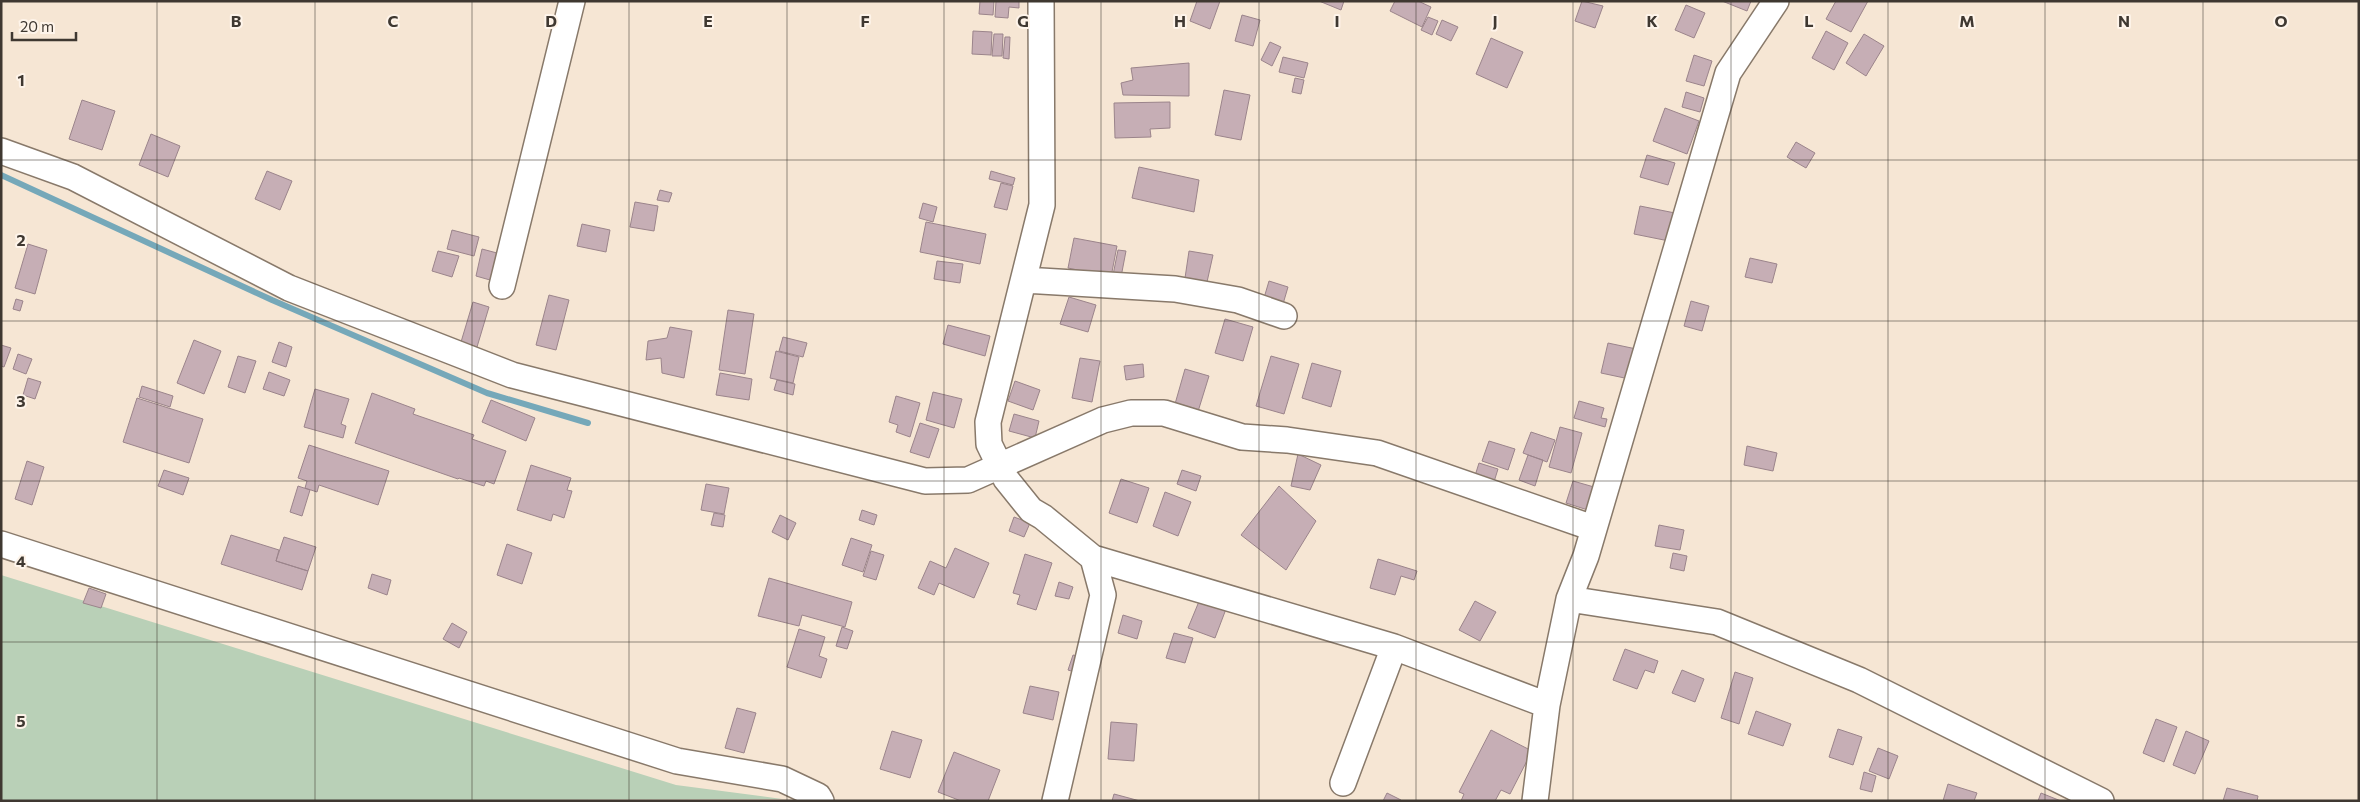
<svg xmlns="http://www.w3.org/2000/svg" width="2360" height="802" viewBox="0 0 2360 802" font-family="Commissioner,sans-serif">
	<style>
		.green { fill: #b9d0b7 }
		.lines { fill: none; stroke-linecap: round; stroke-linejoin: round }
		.stream { stroke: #75a8b9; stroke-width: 6 }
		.building { fill: #c6aeb5; stroke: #9b848b }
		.street-casing { stroke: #88796a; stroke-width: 28 }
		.street { stroke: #fff; stroke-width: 25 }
		.grid { fill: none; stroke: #3f3831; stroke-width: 1; stroke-opacity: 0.55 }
		.grid-label { font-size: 16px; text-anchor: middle; font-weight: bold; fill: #3f3831; stroke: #fef4ea; stroke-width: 4; stroke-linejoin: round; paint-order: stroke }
	</style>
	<rect width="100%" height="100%" fill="#f6e6d4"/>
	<path class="green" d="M 1,575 L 676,785 L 782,799 L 1,801 Z"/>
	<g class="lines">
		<path class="stream" d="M 1,175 L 272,300 L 487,393 L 588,423"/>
	</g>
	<path class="building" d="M 980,1 L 994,1 L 993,15 L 979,14 Z
		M 1019,1 L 1019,8 L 1009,7 L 1008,18 L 995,17 L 996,1 Z
		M 1197,1 L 1220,1 L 1210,29 L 1190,21 Z
		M 1319,1 L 1344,1 L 1341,10 Z
		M 1395,1 L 1418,1 L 1431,7 L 1422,27 L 1390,11 Z
		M 1582,1 L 1603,6 L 1595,28 L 1575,21 Z
		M 1722,1 L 1751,1 L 1747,11 Z
		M 1836,1 L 1868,1 L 1851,32 L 1826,19 Z
		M 1686,5 L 1705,13 L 1694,38 L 1675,30 Z
		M 1242,15 L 1260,20 L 1253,46 L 1235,41 Z
		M 1428,17 L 1438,21 L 1432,35 L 1421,30 Z
		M 1442,20 L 1458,27 L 1451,41 L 1436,34 Z
		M 973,31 L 992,32 L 991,55 L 972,54 Z
		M 1826,31 L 1848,43 L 1834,70 L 1812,58 Z
		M 994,34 L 1003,34 L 1002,56 L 992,56 Z
		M 1864,34 L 1884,46 L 1866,76 L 1846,63 Z
		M 1005,37 L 1010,37 L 1009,59 L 1003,58 Z
		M 1491,38 L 1523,52 L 1507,88 L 1476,74 Z
		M 1270,42 L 1281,47 L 1272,66 L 1261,60 Z
		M 1694,55 L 1712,61 L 1704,86 L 1686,81 Z
		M 1283,57 L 1308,63 L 1304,78 L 1279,72 Z
		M 1189,63 L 1189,96 L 1123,95 L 1121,83 L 1133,80 L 1131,68 Z
		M 1295,78 L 1304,80 L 1301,94 L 1292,92 Z
		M 1224,90 L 1250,95 L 1241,140 L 1215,135 Z
		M 1686,92 L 1704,98 L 1700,112 L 1682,107 Z
		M 82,100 L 115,111 L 102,150 L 69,139 Z
		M 1170,102 L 1170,128 L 1150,129 L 1151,137 L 1115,138 L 1114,103 Z
		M 1665,108 L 1699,121 L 1687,154 L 1653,141 Z
		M 151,134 L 180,146 L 168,177 L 139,165 Z
		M 1796,142 L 1815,153 L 1806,168 L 1787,157 Z
		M 1647,155 L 1675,163 L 1668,185 L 1640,177 Z
		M 1139,167 L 1199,180 L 1194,212 L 1132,198 Z
		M 267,171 L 292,181 L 280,210 L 255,199 Z
		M 991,171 L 1015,178 L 1013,185 L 989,179 Z
		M 1001,183 L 1013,186 L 1007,210 L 994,207 Z
		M 660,190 L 672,193 L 669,202 L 657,200 Z
		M 635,202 L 658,206 L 654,231 L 630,227 Z
		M 923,203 L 937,207 L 933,222 L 919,218 Z
		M 1640,206 L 1680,214 L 1674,242 L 1634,234 Z
		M 926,222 L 986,234 L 980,264 L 920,252 Z
		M 582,224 L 610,230 L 606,252 L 577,246 Z
		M 452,230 L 479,237 L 474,256 L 447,249 Z
		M 1074,238 L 1117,246 L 1111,277 L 1068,268 Z
		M 28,244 L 47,250 L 35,294 L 15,288 Z
		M 482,249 L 497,253 L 490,280 L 476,276 Z
		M 1118,250 L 1126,251 L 1121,277 L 1113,275 Z
		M 438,251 L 459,256 L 452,277 L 432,271 Z
		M 1189,251 L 1213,255 L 1207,282 L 1185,278 Z
		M 1750,258 L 1777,264 L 1772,283 L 1745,277 Z
		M 937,261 L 963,264 L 960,283 L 934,279 Z
		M 1269,281 L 1288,287 L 1283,304 L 1264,298 Z
		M 549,295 L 569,300 L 556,350 L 536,345 Z
		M 1069,297 L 1096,305 L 1088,332 L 1060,324 Z
		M 16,299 L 23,301 L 20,311 L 13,309 Z
		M 1691,301 L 1709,306 L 1702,331 L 1684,326 Z
		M 473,302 L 489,307 L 477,347 L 461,342 Z
		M 728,310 L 754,314 L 745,374 L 719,370 Z
		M 1225,319 L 1253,327 L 1243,361 L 1215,353 Z
		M 948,325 L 990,336 L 985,356 L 943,344 Z
		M 670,327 L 692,331 L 684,378 L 662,373 L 661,358 L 646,360 L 648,341 L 667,338 Z
		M 783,337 L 807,343 L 803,357 L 779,351 Z
		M 194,340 L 221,351 L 204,394 L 177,383 Z
		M 279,342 L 292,347 L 286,367 L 272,362 Z
		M 1608,343 L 1641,350 L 1634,380 L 1601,373 Z
		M 1,345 L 11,348 L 4,367 L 1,366 Z
		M 776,351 L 799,357 L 793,383 L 770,378 Z
		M 18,354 L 32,359 L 26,374 L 13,369 Z
		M 238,356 L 256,361 L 245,393 L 228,387 Z
		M 1271,356 L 1299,364 L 1284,414 L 1256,406 Z
		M 1080,358 L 1100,361 L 1092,402 L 1072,398 Z
		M 1312,363 L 1341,371 L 1331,407 L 1302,398 Z
		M 1143,364 L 1144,377 L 1126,380 L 1124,366 Z
		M 1185,369 L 1209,376 L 1196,418 L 1173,411 Z
		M 269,372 L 290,380 L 284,396 L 263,389 Z
		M 720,373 L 752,379 L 749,400 L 716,395 Z
		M 28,378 L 41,382 L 35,399 L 23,395 Z
		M 777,380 L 795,384 L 793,395 L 774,390 Z
		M 1015,381 L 1040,390 L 1033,410 L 1008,401 Z
		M 142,386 L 173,396 L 170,407 L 139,397 Z
		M 315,389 L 349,399 L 341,424 L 346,426 L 343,438 L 304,427 Z
		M 933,392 L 962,399 L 954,428 L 926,420 Z
		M 372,393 L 415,409 L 413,414 L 474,435 L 472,439 L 506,451 L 494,484 L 486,481 L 484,486 L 459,478 L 458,479 L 355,443 Z
		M 896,396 L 920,403 L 910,437 L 896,432 L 898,425 L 889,422 Z
		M 137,398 L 203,419 L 189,463 L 123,442 Z
		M 491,400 L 535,418 L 526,441 L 482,422 Z
		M 1579,401 L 1604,408 L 1601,418 L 1607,419 L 1605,427 L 1574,418 Z
		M 1014,414 L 1039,421 L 1035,438 L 1009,431 Z
		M 920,423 L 939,429 L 929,458 L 910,452 Z
		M 1560,427 L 1582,433 L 1571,473 L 1549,467 Z
		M 1531,432 L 1555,440 L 1547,462 L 1523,453 Z
		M 1489,441 L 1515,449 L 1508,470 L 1482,461 Z
		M 309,445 L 389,471 L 378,505 L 319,485 L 317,492 L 305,488 L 307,481 L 298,478 Z
		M 1747,446 L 1777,453 L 1773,471 L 1744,465 Z
		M 1298,454 L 1321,465 L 1310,490 L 1291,486 Z
		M 1528,455 L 1543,460 L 1535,486 L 1519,480 Z
		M 27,461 L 44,467 L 32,505 L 15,499 Z
		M 1479,463 L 1498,469 L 1493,485 L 1474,479 Z
		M 531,465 L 571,478 L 567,490 L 572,491 L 564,518 L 553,514 L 551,521 L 517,510 Z
		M 164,470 L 189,478 L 183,495 L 158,486 Z
		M 1182,470 L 1201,476 L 1196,491 L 1177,484 Z
		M 1121,479 L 1149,488 L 1137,523 L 1109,513 Z
		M 1573,481 L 1601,489 L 1594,512 L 1566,503 Z
		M 706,484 L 729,488 L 724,514 L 701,510 Z
		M 298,486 L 310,490 L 302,516 L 290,512 Z
		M 1279,486 L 1316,521 L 1286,570 L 1241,535 Z
		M 1165,492 L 1191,502 L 1178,536 L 1153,526 Z
		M 862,510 L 877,515 L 874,525 L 859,520 Z
		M 714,513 L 725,515 L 723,527 L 711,525 Z
		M 780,515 L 796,523 L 788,540 L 772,532 Z
		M 1014,517 L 1030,523 L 1024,537 L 1009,531 Z
		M 1659,525 L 1684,530 L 1680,550 L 1655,546 Z
		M 231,535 L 279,550 L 276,561 L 308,571 L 302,590 L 221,564 Z
		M 284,537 L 316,547 L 308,571 L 276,561 Z
		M 851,538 L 872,545 L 863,572 L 842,565 Z
		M 507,544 L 532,553 L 522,584 L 497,575 Z
		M 955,548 L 989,563 L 974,598 L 939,583 L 934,595 L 918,588 L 930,561 L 946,568 Z
		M 871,551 L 884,555 L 876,580 L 863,576 Z
		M 1673,553 L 1687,556 L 1684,571 L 1670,568 Z
		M 1025,554 L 1052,563 L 1036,610 L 1017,604 L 1020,595 L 1013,593 Z
		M 1378,559 L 1417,571 L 1414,580 L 1401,576 L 1395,595 L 1370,588 Z
		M 372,574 L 391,580 L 387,595 L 368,588 Z
		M 769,578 L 852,602 L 845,627 L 802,615 L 799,626 L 758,616 Z
		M 1059,582 L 1073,587 L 1069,599 L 1055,596 Z
		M 89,588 L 106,594 L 101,608 L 83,603 Z
		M 1200,599 L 1226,609 L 1215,638 L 1188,628 Z
		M 1475,601 L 1496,612 L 1480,641 L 1459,630 Z
		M 1123,615 L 1142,621 L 1137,639 L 1118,633 Z
		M 452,623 L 467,632 L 459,648 L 443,639 Z
		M 842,627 L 853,631 L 847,649 L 836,646 Z
		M 799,629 L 825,637 L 819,656 L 827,659 L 821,678 L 787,667 Z
		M 1174,633 L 1193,638 L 1185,663 L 1166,658 Z
		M 1625,649 L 1658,661 L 1654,673 L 1645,670 L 1637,689 L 1613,680 Z
		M 1073,655 L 1086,658 L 1081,674 L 1068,670 Z
		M 1682,670 L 1704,679 L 1695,702 L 1672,693 Z
		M 1735,672 L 1753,678 L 1739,724 L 1721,718 Z
		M 1030,686 L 1059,692 L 1053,720 L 1023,713 Z
		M 737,708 L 756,713 L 744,753 L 725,748 Z
		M 1756,711 L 1791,724 L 1783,746 L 1748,734 Z
		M 2156,719 L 2177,727 L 2164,762 L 2143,753 Z
		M 1111,722 L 1137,724 L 1134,761 L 1108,759 Z
		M 1838,729 L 1862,737 L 1853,765 L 1829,757 Z
		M 1491,730 L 1532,751 L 1510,794 L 1501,790 L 1495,801 L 1461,801 L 1464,794 L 1459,792 Z
		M 892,731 L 922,740 L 910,778 L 880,769 Z
		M 2186,731 L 2209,741 L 2195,774 L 2173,765 Z
		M 1878,748 L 1898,756 L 1889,779 L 1869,771 Z
		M 954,752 L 1000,770 L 988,801 L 961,801 L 938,792 Z
		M 1864,772 L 1876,776 L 1872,792 L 1860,789 Z
		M 1948,784 L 1977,793 L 1974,801 L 1943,801 Z
		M 2227,788 L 2258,796 L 2257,801 L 2223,801 Z
		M 1387,793 L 1401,800 L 1401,801 L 1383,801 Z
		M 2041,793 L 2061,801 L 2038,801 Z
		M 1114,794 L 1140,801 L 1112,801 Z"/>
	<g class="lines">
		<g class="street-casing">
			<path id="street" d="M 1041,1 L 1042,205 L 988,422 L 989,444 L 1006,479 L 1031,510 L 1043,517 L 1093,558 L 1103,595 L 1055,801
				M 1,151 L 73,177 L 289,288 L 512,375 L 925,481 L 968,480 L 1103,420 L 1131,413 L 1164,413 L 1242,437 L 1287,440 L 1377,453 L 1593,528
				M 1024,280 L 1175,289 L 1238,300 L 1284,316
				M 502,286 L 572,1
				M 1,544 L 677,761 L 782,779 L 818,796 L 821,801
				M 1093,558 L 1394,647 L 1547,705
				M 1569,599 L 1717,622 L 1859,680 L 2101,801
				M 1343,783 L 1394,647
				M 1535,801 L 1547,705 L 1569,599 L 1586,556 L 1728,73 L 1776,1"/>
		</g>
		<use href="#street" class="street"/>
	</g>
	<path class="grid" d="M 157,1 L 157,801M 315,1 L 315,801M 472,1 L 472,801M 629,1 L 629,801M 787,1 L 787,801M 944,1 L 944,801M 1101,1 L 1101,801M 1259,1 L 1259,801M 1416,1 L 1416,801M 1573,1 L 1573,801M 1731,1 L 1731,801M 1888,1 L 1888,801M 2045,1 L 2045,801M 2203,1 L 2203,801M 1,160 L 2359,160M 1,321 L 2359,321M 1,481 L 2359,481M 1,642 L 2359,642"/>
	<g class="grid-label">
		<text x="236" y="27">B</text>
		<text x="393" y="27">C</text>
		<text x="551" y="27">D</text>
		<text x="708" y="27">E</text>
		<text x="865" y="27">F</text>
		<text x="1023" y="27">G</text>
		<text x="1180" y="27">H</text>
		<text x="1337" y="27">I</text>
		<text x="1495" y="27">J</text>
		<text x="1652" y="27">K</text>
		<text x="1809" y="27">L</text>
		<text x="1967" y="27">M</text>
		<text x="2124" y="27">N</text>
		<text x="2281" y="27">O</text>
		<text x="21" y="86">1</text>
		<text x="21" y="246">2</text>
		<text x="21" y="407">3</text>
		<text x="21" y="567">4</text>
		<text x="21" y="727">5</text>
	</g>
	<rect width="2360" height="802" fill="none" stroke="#3f3831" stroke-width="5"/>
	<path d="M12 32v8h64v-8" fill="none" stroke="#3f3831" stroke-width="2.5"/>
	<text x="20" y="32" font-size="15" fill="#3f3831" stroke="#fef4ea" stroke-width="4" paint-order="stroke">20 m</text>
</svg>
